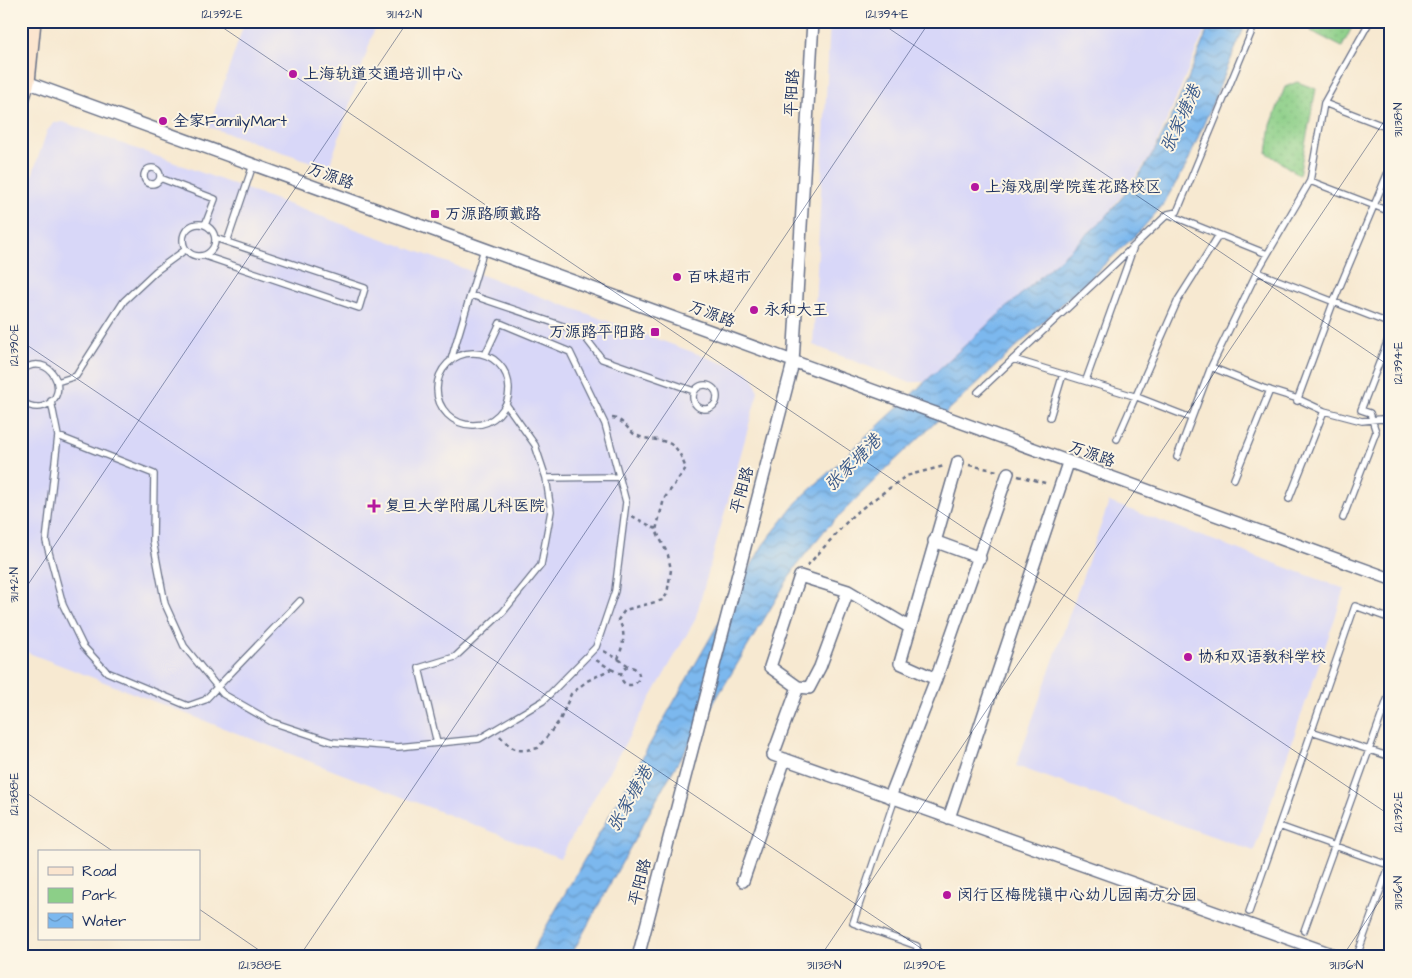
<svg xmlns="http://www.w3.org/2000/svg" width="1412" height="978" viewBox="0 0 1412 978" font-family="'Architects Daughter','LXGW WenKai TC',sans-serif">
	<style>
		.built { fill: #d8d7f8 }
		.green { fill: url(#green-dots); stroke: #547f73 }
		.water { fill: url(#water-waves); stroke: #4c74a6 }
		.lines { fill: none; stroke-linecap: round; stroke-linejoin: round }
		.lane-casing { stroke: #687086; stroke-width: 8 }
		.street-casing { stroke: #687086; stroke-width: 14 }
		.secondary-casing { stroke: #687086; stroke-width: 18 }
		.path { stroke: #687086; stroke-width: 2.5; stroke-dasharray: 4 4; stroke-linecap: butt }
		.lane { stroke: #fff; stroke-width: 5.5 }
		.street { stroke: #fff; stroke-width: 11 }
		.secondary { stroke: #fbe5cf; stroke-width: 15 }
		.ticks { fill: none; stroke: #1b2f5e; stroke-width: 1; stroke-opacity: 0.45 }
		.poi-dot { fill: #b5179e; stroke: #fcf5e5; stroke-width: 2 }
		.labels { text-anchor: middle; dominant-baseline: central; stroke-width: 4; stroke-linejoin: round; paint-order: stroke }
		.poi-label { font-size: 16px; fill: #1b2f5e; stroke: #fcf5e5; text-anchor: start }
		.street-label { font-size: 16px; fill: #1b2f5e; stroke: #fcf5e5 }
		.water-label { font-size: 18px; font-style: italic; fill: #385889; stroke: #fcf5e5 }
		.neatline { fill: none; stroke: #1b2f5e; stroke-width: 2 }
		.ticks-label { font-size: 12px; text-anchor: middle; fill: #1b2f5e }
	</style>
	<defs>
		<pattern id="green-dots" width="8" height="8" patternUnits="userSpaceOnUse" patternTransform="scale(1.25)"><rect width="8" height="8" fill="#8ccf88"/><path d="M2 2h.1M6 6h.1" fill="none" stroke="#78b278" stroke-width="1.8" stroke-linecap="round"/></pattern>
		<pattern id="water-waves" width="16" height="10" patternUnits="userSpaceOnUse" patternTransform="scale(1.25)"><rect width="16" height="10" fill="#7cb8ee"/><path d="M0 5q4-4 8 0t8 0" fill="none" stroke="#6596c4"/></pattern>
	</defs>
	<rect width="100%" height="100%" fill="#fcf5e5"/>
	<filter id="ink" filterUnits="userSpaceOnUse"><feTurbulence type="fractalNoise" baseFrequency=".02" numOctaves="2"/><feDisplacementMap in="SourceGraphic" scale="10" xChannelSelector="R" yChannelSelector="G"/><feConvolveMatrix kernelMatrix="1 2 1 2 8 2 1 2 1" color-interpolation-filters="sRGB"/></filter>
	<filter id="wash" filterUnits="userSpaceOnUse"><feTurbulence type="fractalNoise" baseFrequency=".0096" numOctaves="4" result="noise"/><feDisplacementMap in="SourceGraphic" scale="20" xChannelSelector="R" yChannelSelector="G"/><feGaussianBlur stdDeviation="1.12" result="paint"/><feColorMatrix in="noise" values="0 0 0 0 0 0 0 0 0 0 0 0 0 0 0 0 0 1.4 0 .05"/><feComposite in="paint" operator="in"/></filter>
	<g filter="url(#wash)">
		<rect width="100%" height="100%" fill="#f7e9d1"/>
		<path class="built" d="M 245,21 L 377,21 L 329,168 L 209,127 Z
			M 830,21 L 1209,21 L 1152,155 L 1104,219 L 925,382 L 908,382 L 813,345 Z
			M 63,122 L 747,372 L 755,381 L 758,392 L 695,620 L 560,858 L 21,650 L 21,209 L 47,131 L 54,123 Z
			M 1109,502 L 1345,589 L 1254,851 L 1016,766 Z"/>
		<path class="green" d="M 1315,21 L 1355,21 L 1342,47 L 1311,31 Z
			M 1297,82 L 1316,89 L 1299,175 L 1267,153 L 1271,125 L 1285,87 Z"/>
		<path class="water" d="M 1211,21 L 1247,21 L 1186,166 L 1162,206 L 1139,232 L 890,465 L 824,531 L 796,566 L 665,784 L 570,957 L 529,957 L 763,545 L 797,502 L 925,382 L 1104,219 C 1121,199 1139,178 1152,155 C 1176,113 1193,66 1211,21 Z"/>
	</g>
	<g filter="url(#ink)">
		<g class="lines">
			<g class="lane-casing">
				<path id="lane" d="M 1370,21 L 1324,103 L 1391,129
					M144 176a8 8 0 1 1 16 0a8 8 0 1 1-16 0Z
					M 160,178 L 215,199 L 205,225
					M 1310,181 L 1391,212
					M 1170,215 L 1267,254
					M183 240a16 16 0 1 1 32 0a16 16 0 1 1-32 0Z
					M 227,242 L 253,165
					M 205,256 L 359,308 L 365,288 L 215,238
					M 1257,272 L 1391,324
					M 471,295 L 581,332 L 602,359 L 694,391
					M437 389a36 36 0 1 1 72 0a36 36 0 1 1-72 0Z
					M 1013,359 L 1137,397 L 1191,418
					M 451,360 L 484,249
					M 1211,367 L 1263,388 L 1298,399 L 1324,411 L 1362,421 L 1381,419 L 1391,421
					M 21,371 C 49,348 74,395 44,406 C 35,409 28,406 21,401
					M 1086,380 L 1134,246
					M 57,382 L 76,376 L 124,301 L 156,271 L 185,250
					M693 397a12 12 0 1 1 24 0a12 12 0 1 1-24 0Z
					M 978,392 L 1168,214 L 1177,212 L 1256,21
					M 51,401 L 58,436 L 154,474 L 153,541 L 165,604 L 184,646 L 223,694 L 272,722 L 332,742 L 398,747 L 479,739 L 543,701 L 596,647 L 615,591 L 626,502 L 605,424 L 570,352 L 500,323 L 485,355
					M 1297,401 L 1333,303 L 1391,165
					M 1050,417 L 1063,374
					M 58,436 L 46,541 L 63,605 L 83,646 L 107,672 L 188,706 L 205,700 L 300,601
					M 1117,439 L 1178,300 L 1219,235
					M 1177,457 L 1211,367 L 1257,272 L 1310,181 L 1324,103
					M 546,478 L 619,477
					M 1234,479 L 1270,390
					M 1289,499 L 1324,411
					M 1343,518 L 1376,432 L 1370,413 L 1361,410 L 1391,332
					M 1311,731 L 1391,757
					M 437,743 L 419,668 L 455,657 L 503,612 L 541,565 L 551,511 L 546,478 L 535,445 L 506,404
					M 895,798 L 853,923 L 917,946 L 917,957
					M 1279,826 L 1391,866
					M 1249,912 L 1355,606 L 1391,619
					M 1304,931 L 1391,689
					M 1359,950 L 1391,861"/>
			</g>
			<g class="street-casing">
				<path id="street" d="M 21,80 L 1391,579
					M 934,541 L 980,558
					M 800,576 L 848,591 L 820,667 L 809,688 L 798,687 L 770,667 Z
					M 848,591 L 909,627
					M 936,679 L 1008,473
					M 798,687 L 773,755 L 1340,957
					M 890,797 L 936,679 L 900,663 L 958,462
					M 949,818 L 1068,463
					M 743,881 L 785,759
					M 638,957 L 793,363 L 813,21"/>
			</g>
			<g class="secondary-casing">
				<path id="secondary" d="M 21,100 L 27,82 L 33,21"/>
			</g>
			<path class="path" d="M 969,465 L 998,471
				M 1018,476 L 1049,484
				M 632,516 L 656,529
				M 807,566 L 854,514 L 906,476 L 944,466
				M 604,651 L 618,659 C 623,645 627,632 618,620 L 625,610 L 663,600 L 667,594 L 671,570 L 668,555 L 656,530 L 664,499 L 686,468 C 682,460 680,450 672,445 C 662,438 645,441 634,434 C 627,428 622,419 612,418
				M 618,659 L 629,666
				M621 676a9 9 0 1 1 18 0a9 9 0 1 1-18 0Z
				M 611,669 L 621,674
				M 500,736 C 514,752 518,752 538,748 L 560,720 L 571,694 L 587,681 L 611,669 L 596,660"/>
			<use href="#lane" class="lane"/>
			<use href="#street" class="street"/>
			<use href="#secondary" class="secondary"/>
		</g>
	</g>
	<path class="ticks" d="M 213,21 L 1391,816M 878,21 L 1391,367M 21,341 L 934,957M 21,595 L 408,21M 21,789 L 114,852M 199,909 L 269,957M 299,957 L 930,21M 820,957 L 1391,111M 1342,957 L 1391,884"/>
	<g class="poi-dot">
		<circle cx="293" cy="74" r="5"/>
		<circle cx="163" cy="121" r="5"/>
		<circle cx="975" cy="187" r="5"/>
		<rect x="430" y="209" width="10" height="10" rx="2.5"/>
		<circle cx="677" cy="277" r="5"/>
		<circle cx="754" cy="310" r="5"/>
		<rect x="650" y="327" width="10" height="10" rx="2.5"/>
		<path d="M371.5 498.5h5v5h5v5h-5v5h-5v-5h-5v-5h5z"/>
		<circle cx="1188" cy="657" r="5"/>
		<circle cx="947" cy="895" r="5"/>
	</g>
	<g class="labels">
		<g class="poi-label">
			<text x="303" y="74">上海轨道交通培训中心</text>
			<text x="173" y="121">全家FamilyMart</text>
			<text x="985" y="187">上海戏剧学院莲花路校区</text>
			<text x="445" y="214">万源路顾戴路</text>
			<text x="687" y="277">百味超市</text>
			<text x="764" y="310">永和大王</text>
			<text x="645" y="332" text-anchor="end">万源路平阳路</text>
			<text x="385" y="506">复旦大学附属儿科医院</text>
			<text x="1198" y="657">协和双语教科学校</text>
			<text x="957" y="895">闵行区梅陇镇中心幼儿园南方分园</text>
		</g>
		<g class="street-label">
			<text transform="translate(792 93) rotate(-87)">平阳路</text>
			<text transform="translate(331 176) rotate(20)">万源路</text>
			<text transform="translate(712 314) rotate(21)">万源路</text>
			<text transform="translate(1092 454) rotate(20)">万源路</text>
			<text transform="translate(742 490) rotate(-75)">平阳路</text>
			<text transform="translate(640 882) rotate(-76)">平阳路</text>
		</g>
		<g class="water-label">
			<text transform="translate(1181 119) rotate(-65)">张家塘港</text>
			<text transform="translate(853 463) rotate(-45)">张家塘港</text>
			<text transform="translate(630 799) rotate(-60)">张家塘港</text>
		</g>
	</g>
	<rect width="1412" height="978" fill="none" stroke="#fcf5e5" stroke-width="55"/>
	<rect x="38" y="850" width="162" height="90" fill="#fcf5e5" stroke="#a2a6af"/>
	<rect x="48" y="867" width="25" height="8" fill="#fbe5cf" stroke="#a2a6af"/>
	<text x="82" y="876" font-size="15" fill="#1b2f5e">Road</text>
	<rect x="48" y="888" width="25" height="15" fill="#8ccf88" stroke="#a2a6af"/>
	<text x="82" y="900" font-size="15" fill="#1b2f5e">Park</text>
	<rect x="48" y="913" width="25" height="15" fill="url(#water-waves)" stroke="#a2a6af"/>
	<text x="82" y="926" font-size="15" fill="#1b2f5e">Water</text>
	<rect x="28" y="28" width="1356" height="922" class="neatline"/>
	<g class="ticks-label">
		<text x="222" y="18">121.392°E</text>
		<text x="404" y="18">31.142°N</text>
		<text x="887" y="18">121.394°E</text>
		<text transform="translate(1398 120) rotate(-90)" y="4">31.138°N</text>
		<text transform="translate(14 345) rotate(-90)" y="4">121.390°E</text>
		<text transform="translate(1398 363) rotate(-90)" y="4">121.394°E</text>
		<text transform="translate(14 585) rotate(-90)" y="4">31.142°N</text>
		<text transform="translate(14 794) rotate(-90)" y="4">121.388°E</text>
		<text transform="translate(1398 812) rotate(-90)" y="4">121.392°E</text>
		<text transform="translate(1398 893) rotate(-90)" y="4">31.136°N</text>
		<text x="260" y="969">121.388°E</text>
		<text x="824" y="969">31.138°N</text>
		<text x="925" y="969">121.390°E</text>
		<text x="1346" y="969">31.136°N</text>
	</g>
</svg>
